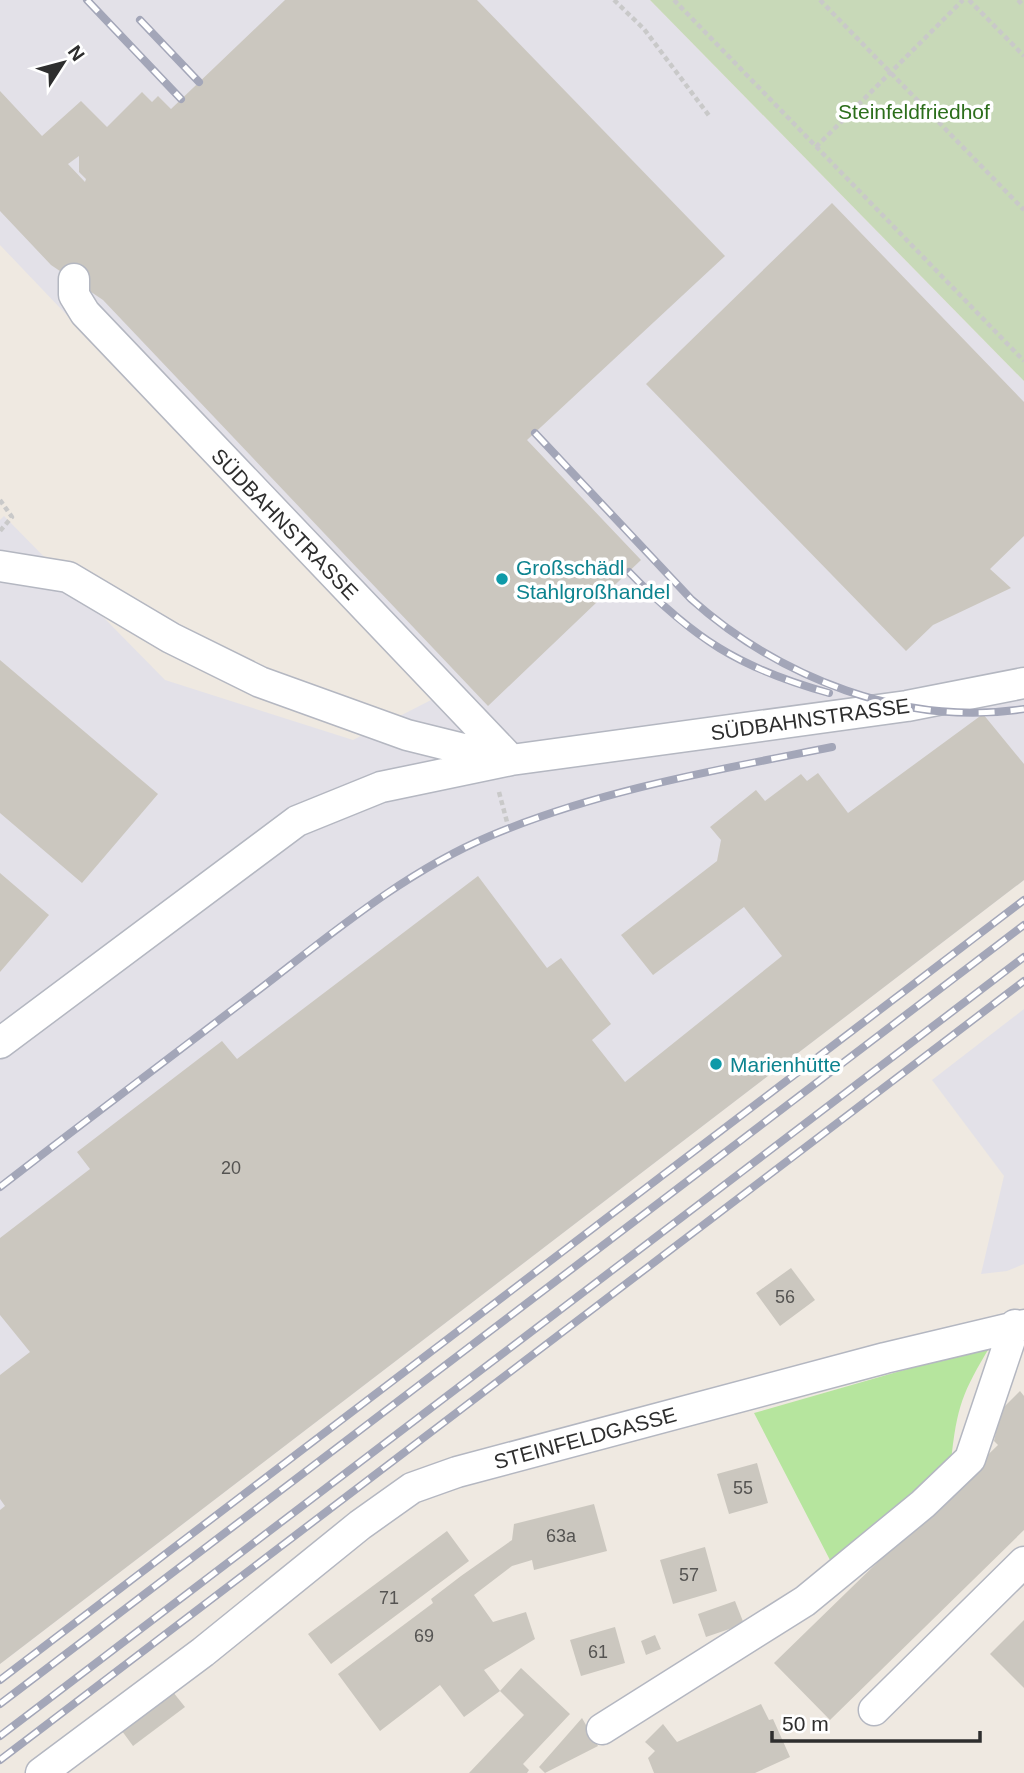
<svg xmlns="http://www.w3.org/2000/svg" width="1024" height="1773" viewBox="0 0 1024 1773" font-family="Arial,sans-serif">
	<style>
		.industrial { fill: #e3e1e8 }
		.green { fill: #b6e59e }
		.cemetery { fill: #c8d9b8 }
		.building { fill: #cbc7bf; fill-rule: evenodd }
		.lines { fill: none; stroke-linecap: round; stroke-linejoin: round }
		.minor-casing { stroke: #b4b7c1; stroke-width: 33 }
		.path { stroke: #c9c9c9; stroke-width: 4.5; stroke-dasharray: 5 3.5; stroke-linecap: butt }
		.minor { stroke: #fff; stroke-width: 30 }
		.rail-casing { stroke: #a3a6b8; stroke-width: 8 }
		.rail { stroke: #fff; stroke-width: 5; stroke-dasharray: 16; stroke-linecap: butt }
		.culture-dot { fill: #0f9aa8; stroke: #fff; stroke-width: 2.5 }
		.labels { text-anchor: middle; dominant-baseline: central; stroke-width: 7; stroke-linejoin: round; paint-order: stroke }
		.number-label { font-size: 18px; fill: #555452 }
		.park-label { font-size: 21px; fill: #2c6e1b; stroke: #fff }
		.street-label { font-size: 21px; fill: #2e2e2e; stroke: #fff }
		.culture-label { font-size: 21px; fill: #0d838f; stroke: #fff; text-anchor: start }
	</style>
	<rect width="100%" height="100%" fill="#efe9e1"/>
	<path class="industrial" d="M 0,0 L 650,0 L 1024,381 L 1024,880 L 0,1664 L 0,520 L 4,516 L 165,680 L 353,740 L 433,699 L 0,245 Z
		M 1024,1009 L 1024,1264 L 1007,1271 L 981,1274 L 1004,1176 L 932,1080 Z"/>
	<path class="green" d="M 991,1345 C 962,1393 957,1406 951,1462 L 831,1562 L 754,1413 Z"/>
	<path class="cemetery" d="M 650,0 L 1024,0 L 1024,381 Z"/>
	<path class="building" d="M 285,0 L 477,0 L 725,256 L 527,440 L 641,560 L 488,706 L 103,300 L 51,265 L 0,211 L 0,91 L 42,136 L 81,101 L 107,127 L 142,92 L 152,102 L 158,96 L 171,109 ZM 79,156 L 79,172 L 86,179 L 85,182 L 68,164 Z
		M 832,203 L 1024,402 L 1024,536 L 990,569 L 1011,588 L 933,625 L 906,651 L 646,384 Z
		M 0,660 L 158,794 L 82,883 L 0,813 Z
		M 983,714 L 1024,764 L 1024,880 L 0,1664 L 0,1510 L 5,1506 L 0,1499 L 0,1375 L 30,1352 L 0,1315 L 0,1238 L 90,1169 L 77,1152 L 222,1041 L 237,1059 L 478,876 L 547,968 L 561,958 L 611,1024 L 592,1040 L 625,1082 L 782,956 L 744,907 L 653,975 L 621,935 L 717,861 L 721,840 L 710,827 L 756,790 L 765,801 L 801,774 L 807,781 L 818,773 L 848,813 Z
		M 0,873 L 49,915 L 0,972 Z
		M 791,1268 L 815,1300 L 780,1326 L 756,1293 Z
		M 1020,1391 L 1024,1396 L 1024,1530 L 830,1720 L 774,1663 L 998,1445 L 994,1441 L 1001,1410 Z
		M 757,1463 L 768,1503 L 729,1514 L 717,1474 Z
		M 594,1504 L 607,1551 L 534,1570 L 532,1560 L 512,1566 L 474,1595 L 493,1622 L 526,1612 L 535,1639 L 484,1670 L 500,1691 L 521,1668 L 570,1714 L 523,1764 L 529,1770 L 527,1773 L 469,1773 L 524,1715 L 500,1691 L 464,1717 L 440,1685 L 380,1731 L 338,1674 L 433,1603 L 431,1599 L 461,1576 L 512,1540 L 514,1524 Z
		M 447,1531 L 469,1561 L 331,1664 L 308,1634 Z
		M 705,1547 L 717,1591 L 673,1604 L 660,1560 Z
		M 735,1601 L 744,1624 L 706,1637 L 698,1614 Z
		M 1024,1620 L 1024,1688 L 990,1654 Z
		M 615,1627 L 625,1663 L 581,1676 L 570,1640 Z
		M 655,1635 L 661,1649 L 646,1655 L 641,1641 Z
		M 173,1692 L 185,1707 L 133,1746 L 122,1731 Z
		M 761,1704 L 769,1720 L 773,1719 L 790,1757 L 755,1773 L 654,1773 L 648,1758 L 655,1751 L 645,1742 L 663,1724 L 677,1742 Z
		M 582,1718 L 598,1746 L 545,1773 L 539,1767 Z"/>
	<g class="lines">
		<g class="minor-casing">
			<path id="minor" d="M 74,279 L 74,295 L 85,313 L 511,760
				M 0,566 L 68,577 L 171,638 L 260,682 L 407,735 L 504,759
				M 0,1043 L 297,821 L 381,787 L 511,760 L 907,706 L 1024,683
				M 874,1710 L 1024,1562
				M 602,1729 L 805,1601 L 923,1504 L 970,1459 L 1015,1325
				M 41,1773 L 203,1652 L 360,1525 L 412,1488 L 457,1472 L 885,1358 L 1024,1325"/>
		</g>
		<path class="path" d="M 614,0 L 644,29 L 710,117
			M 674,0 L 1024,361
			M 820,0 L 1024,210
			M 969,0 L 1024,56
			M 1018,0 L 1024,6
			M 816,147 L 963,0
			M 0,500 L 12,517 L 0,531
			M 499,792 L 507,822"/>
		<use href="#minor" class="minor"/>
		<g class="rail-casing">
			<path id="rail" d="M 87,0 L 181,99
				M 140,20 L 199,82
				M 535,433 L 691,599 C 780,678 904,727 1024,709
				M 629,572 C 694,639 739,668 829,693
				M 0,1187 C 88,1119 177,1052 265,985 C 336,930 407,871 490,836 C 599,790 717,770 832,747
				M 0,1680 L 1024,900
				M 0,1704 L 1024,925
				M 0,1736 L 1024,957
				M 0,1760 L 1024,981"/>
		</g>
		<use href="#rail" class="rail"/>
	</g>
	<g class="culture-dot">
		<circle cx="502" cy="579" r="7"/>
		<circle cx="716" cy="1064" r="7"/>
	</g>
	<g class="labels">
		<g class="number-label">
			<text x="231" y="1168">20</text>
			<text x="785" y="1297">56</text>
			<text x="743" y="1488">55</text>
			<text x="561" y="1536">63a</text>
			<text x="689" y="1575">57</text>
			<text x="389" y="1598">71</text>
			<text x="424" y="1636">69</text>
			<text x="598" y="1652">61</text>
		</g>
		<g class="park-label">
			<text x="914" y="111">Steinfeldfriedhof</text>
		</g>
		<g class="street-label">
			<text transform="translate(285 524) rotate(46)">SÜDBAHNSTRASSE</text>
			<text transform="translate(810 719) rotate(-8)">SÜDBAHNSTRASSE</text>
			<text transform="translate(585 1438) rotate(-15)">STEINFELDGASSE</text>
		</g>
		<g class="culture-label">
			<text x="516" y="567">Großschädl<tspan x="516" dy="24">Stahlgroßhandel</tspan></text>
			<text x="730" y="1064">Marienhütte</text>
		</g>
	</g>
	<g transform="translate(63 63) rotate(54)" stroke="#ffffff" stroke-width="5" paint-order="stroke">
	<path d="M0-5L12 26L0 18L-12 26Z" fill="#2e2e2e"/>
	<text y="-10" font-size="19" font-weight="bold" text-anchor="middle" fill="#2e2e2e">N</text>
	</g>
	<path d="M772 1731v10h208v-10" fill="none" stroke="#2e2e2e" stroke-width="3.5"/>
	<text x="782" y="1731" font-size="21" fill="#2e2e2e" stroke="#ffffff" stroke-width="5" paint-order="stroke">50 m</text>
</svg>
